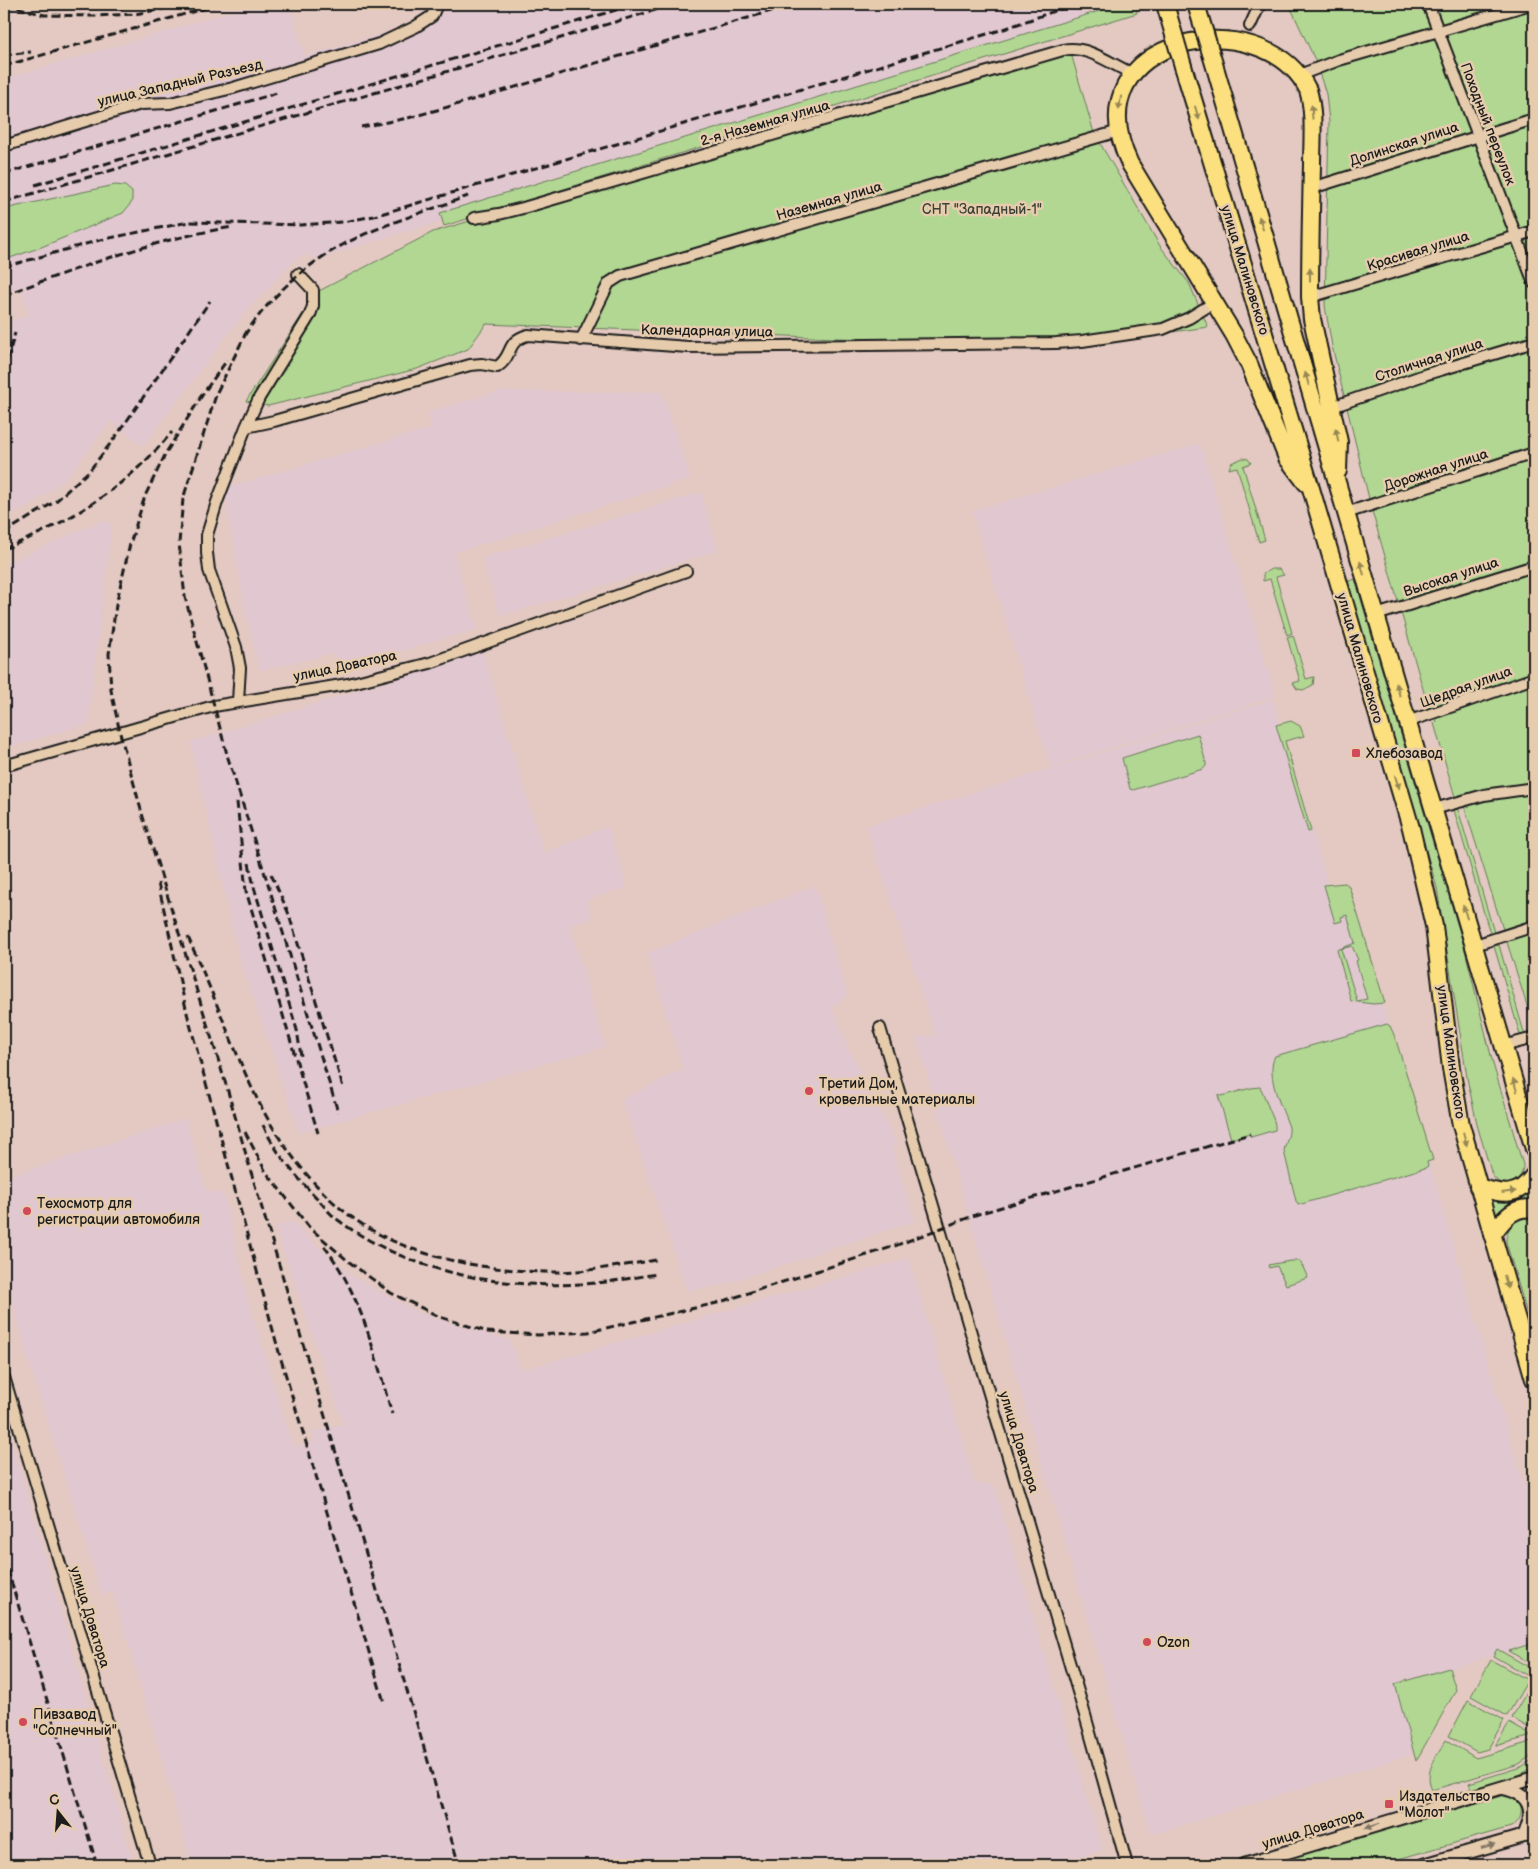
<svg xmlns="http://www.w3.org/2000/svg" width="1538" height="1869" viewBox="0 0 1538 1869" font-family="'Balsamiq Sans',sans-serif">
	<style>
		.built { fill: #e1c7cf }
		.green { fill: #b1d793; stroke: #667a58; fill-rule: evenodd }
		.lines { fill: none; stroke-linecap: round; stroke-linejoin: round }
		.minor-casing { stroke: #1c1c1c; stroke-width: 14 }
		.tertiary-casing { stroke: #1c1c1c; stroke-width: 16 }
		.trunk-casing { stroke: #1c1c1c; stroke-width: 20 }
		.minor { stroke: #e6ccad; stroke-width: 10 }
		.tertiary { stroke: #e6ccad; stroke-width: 12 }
		.trunk { stroke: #fce080; stroke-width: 16 }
		.rail { stroke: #1c1c1c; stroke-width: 3; stroke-dasharray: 8 4; stroke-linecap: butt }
		.trunk-bridge-casing { stroke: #1c1c1c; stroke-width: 20; stroke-linecap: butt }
		.trunk-bridge { stroke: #fce080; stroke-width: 16 }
		.oneway { fill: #978853 }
		.oneway2 { fill: #817464 }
		.poi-dot { fill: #d1495b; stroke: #e6ccad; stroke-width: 2 }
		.labels { text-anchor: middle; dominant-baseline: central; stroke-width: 5; stroke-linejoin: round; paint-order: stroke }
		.street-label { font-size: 14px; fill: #1c1c1c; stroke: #e6ccad }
		.park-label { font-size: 14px; fill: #3a4134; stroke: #e6ccad }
		.poi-label { font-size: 14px; fill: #1c1c1c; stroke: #e6ccad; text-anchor: start }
	</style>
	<rect width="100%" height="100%" fill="#e3c9c1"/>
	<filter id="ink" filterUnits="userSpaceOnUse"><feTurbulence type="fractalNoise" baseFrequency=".02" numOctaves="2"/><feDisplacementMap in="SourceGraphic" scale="10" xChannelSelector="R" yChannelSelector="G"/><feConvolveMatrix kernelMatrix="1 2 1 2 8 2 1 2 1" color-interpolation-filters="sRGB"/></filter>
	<g filter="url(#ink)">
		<path class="built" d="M 257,4 L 289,4 L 305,56 L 435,18 L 441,4 L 1151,4 L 317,259 L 303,255 L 291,264 L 244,314 L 143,446 L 111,421 L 64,481 L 38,500 L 4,519 L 4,323 L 29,315 L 21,290 L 26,287 L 4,293 L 4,79 Z
			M 500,391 L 662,392 L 691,479 L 454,553 L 477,629 L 340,669 L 334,653 L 260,671 L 245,612 L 224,488 L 431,428 L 427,412 Z
			M 1200,443 L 1276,696 L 1050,767 L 972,511 Z
			M 701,492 L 718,551 L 500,616 L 482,558 Z
			M 103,520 L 112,525 L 88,724 L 4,749 L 4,564 Z
			M 483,652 L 544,853 L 608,826 L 627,887 L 587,900 L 592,918 L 570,926 L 605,1047 L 299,1133 L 238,953 L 190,742 Z
			M 1273,699 L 1336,911 L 1354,906 L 1523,1483 L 1533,1491 L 1534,1495 L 1534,1643 L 1397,1685 L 1413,1754 L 1151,1835 L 916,1037 L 935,1035 L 866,826 Z
			M 815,885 L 848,996 L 832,1006 L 846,1043 L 897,1144 L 892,1149 L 915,1221 L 726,1284 L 687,1291 L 622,1099 L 683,1069 L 647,953 Z
			M 186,1118 L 206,1190 L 224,1194 L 247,1295 L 293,1447 L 314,1441 L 312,1432 L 343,1424 L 275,1227 L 292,1221 L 320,1249 L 356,1278 L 419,1313 L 511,1341 L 521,1370 L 909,1258 L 975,1483 L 994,1485 L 1103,1850 L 1052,1865 L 192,1865 L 113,1592 L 102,1597 L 27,1357 L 4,1264 L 4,1178 Z
			M 4,1413 L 134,1865 L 4,1865 Z"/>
		<path class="green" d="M 1122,4 L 1135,4 L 1137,13 L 444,226 L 440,213 Z
			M 1289,4 L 1534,4 L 1534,1028 L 1461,796 L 1455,797 L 1434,723 L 1437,722 L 1433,709 L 1429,710 L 1372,511 L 1332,346 L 1325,306 L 1329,121 L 1326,94 L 1315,60 Z
			M 1068,43 L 1094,133 L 1160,246 L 1189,283 L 1208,327 L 1062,347 L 486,324 L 468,349 L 417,369 L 268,406 L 246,401 L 317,292 L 433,232 Z
			M 115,185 L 125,186 L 132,192 L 132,202 L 123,213 L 39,248 L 4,260 L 4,209 Z
			M 1243,458 L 1248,459 L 1251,463 L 1243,466 L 1265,540 L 1259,542 L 1237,467 L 1229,469 L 1231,463 Z
			M 1271,569 L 1279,569 L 1284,575 L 1276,577 L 1292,633 L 1287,635 L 1270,579 L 1263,581 L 1263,574 Z
			M 1355,579 L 1465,950 L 1493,1064 L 1523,1165 C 1523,1184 1502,1191 1492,1175 L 1478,1128 L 1468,1083 L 1437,888 L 1347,582 Z
			M 1293,635 L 1306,679 L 1314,677 L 1313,685 L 1303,690 L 1297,689 L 1293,683 L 1300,681 L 1287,637 Z
			M 1291,721 L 1300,726 L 1304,736 L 1285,741 L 1311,831 L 1308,832 L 1276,725 Z
			M 1198,734 L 1206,763 L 1206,766 L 1203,769 L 1133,790 L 1130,789 L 1122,758 Z
			M 1458,809 L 1495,936 L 1491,937 L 1454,810 Z
			M 1345,883 L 1349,886 L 1385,1003 L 1373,1004 L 1351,1001 L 1337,950 L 1355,943 L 1347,915 L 1341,917 L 1342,921 L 1335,923 L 1324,885 ZM 1352,946 L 1358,960 L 1356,961 L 1367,999 L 1357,1001 L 1341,949 Z
			M 1499,945 L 1525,1036 L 1521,1038 L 1494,946 Z
			M 1387,1024 L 1390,1026 L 1395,1037 L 1433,1160 L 1427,1162 L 1428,1166 L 1425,1168 L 1298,1205 L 1296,1201 L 1284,1151 C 1285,1143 1290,1136 1289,1127 C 1282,1107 1265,1076 1275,1056 Z
			M 1260,1087 C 1264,1094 1265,1100 1268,1106 C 1271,1115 1276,1121 1275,1130 L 1251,1137 L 1250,1134 L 1231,1139 L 1218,1095 L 1221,1096 L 1251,1088 Z
			M 1534,1185 L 1534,1201 C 1520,1199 1507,1204 1496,1214 L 1490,1196 Z
			M 1527,1218 L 1534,1219 L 1534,1338 L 1506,1242 C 1506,1229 1514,1219 1527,1218 Z
			M 1290,1261 L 1300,1261 L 1308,1278 L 1286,1285 L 1277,1266 L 1269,1268 L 1268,1265 Z
			M 1534,1643 L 1534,1665 L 1508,1651 Z
			M 1497,1649 L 1534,1670 L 1530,1677 L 1493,1656 Z
			M 1491,1660 L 1528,1680 L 1507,1716 L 1471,1696 Z
			M 1449,1668 L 1456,1690 L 1416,1761 L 1395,1684 Z
			M 1532,1682 L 1534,1684 L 1534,1731 L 1512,1718 Z
			M 1468,1700 L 1504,1720 L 1488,1749 L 1477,1752 L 1449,1736 Z
			M 1509,1723 L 1532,1736 L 1495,1746 Z
			M 1446,1740 L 1476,1758 L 1534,1741 L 1534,1754 L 1519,1764 L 1432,1790 C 1423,1771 1437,1757 1446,1740 Z
			M 1534,1759 L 1534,1767 L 1512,1778 L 1472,1791 L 1469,1783 L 1521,1767 Z
			M 1504,1794 L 1519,1801 C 1523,1811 1522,1821 1511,1827 L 1377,1865 L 1276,1865 L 1282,1860 Z"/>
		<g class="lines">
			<g class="minor-casing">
				<path id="minor" d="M 1428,4 L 1534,283
					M 1250,26 L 1260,4
					M 1302,74 L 1339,60 L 1531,4
					M 4,146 L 141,104 L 170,103 L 233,88 L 379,44 L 415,27 L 432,16 L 437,4
					M 1312,188 L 1534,119
					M 474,218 L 499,214 L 523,208 L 1063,50 C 1086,45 1108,62 1129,72
					M 1310,297 L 1534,231
					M 581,340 L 606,289 L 609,283 L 620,276 L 1119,131
					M 1332,407 L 1427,374 L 1534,342
					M 246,427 L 274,421 L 470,365 L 482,364 L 497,367 C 514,356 505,341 528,335 L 688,347 L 1056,343 L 1082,341 L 1163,329 L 1189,318 L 1215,302
					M 1346,513 L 1534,453
					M 1376,615 L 1534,566
					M 238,701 L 240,668 L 236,647 L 209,570 L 207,553 L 207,535 L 217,502 L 246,427 L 259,398 L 310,315 L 313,306 L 313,290 L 298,274
					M 1407,722 L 1534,678
					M 4,766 L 214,706 L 348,684 L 430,663 L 686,571
					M 1434,809 L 1484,795 L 1534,788
					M 1475,945 L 1534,926
					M 880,1028 L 1085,1715 L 1127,1865
					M 1503,1046 L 1534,1038
					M 4,1377 L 150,1865"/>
			</g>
			<g class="tertiary-casing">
				<path id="tertiary" d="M 1503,1788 C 1531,1794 1536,1810 1524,1836
					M 1244,1865 L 1534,1778
					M 1424,1865 L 1524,1836 L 1534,1835"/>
			</g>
			<g class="trunk-casing">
				<path id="trunk" d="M 1212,57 L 1376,615 L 1534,1149
					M 1183,66 L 1312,492 L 1411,828 L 1434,926 L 1451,1068 L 1461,1125 L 1534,1379
					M 1306,483 L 1287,458 L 1249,364 L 1234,335 L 1130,164 C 1068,35 1264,0 1308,90 C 1315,113 1312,141 1312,165 C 1311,209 1310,253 1310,297 L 1312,319 L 1339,442 L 1338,471
					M 1478,1187 C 1502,1194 1517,1199 1534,1175
					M 1492,1235 C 1503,1220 1513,1205 1534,1209"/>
			</g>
			<use href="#minor" class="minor"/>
			<use href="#tertiary" class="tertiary"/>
			<use href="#trunk" class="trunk"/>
			<path class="rail" d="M 6,4 L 44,15 L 94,16 L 135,14 L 190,4
				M 31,4 L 41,7 L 123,8
				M 4,55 L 31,52
				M 4,66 L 220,4
				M 361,127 L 408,118 L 455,105 L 795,4
				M 4,174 L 277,93
				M 35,185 L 636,4
				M 4,202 L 676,4
				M 4,267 L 100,240 L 189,222 L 301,225 L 343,222 L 374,216 L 1004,29 L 1074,4
				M 4,295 C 79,268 154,239 233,227
				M 247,331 L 217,392 L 183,499 L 179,543 L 185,597 L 228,758 L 269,887 L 338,1112
				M 244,336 C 266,303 294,275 327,254 C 368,228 423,213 468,196
				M 4,371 L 15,333
				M 203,394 L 167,451 L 145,496 L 130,544 L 116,605 L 109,654 L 111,690 L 120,733 L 143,817 L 227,1088 L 251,1172 L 330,1433 L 459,1865
				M 199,399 L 227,360
				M 4,533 L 56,501 L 90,470 L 117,435 L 210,301
				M 4,549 C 70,522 126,488 172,432
				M 237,802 L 246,891 L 318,1133
				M 249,863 L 254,887 L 297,1030 L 301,1056
				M 271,874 L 288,912 L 343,1087
				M 158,883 L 187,1013 L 280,1356 L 384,1702
				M 188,937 C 200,965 212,992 223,1020 C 238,1056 252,1093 272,1126 C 289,1155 319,1192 345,1212 C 400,1256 476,1269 544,1272 C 581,1273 620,1266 656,1260
				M 263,1125 C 275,1152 296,1177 317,1198 C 323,1205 330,1214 338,1220 C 413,1276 514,1292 606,1282 C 623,1280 641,1276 658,1274
				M 245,1132 L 266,1172 L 309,1227 L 348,1261 L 391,1293 L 440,1317 L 488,1332 L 538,1335 L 588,1332 L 717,1303 L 892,1247 L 978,1214 L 1250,1134
				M 324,1246 C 362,1295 375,1356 392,1414
				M 4,1558 L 97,1865"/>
			<g class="trunk-bridge-casing">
				<path id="trunk-bridge" d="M 1165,4 L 1183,66
					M 1196,4 L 1212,57"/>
			</g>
			<use href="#trunk-bridge" class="trunk-bridge"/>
		</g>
		<defs><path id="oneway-solid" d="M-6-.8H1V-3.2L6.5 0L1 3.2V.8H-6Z" transform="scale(1.25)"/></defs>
		<g class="oneway">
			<use href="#oneway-solid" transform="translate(1120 103) rotate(99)"/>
			<use href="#oneway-solid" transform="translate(1312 112) rotate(-94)"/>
			<use href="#oneway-solid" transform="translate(1197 113) rotate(73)"/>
			<use href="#oneway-solid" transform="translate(1261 223) rotate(-107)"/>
			<use href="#oneway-solid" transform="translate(1310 275) rotate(-90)"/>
			<use href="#oneway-solid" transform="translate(1307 379) rotate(-106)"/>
			<use href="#oneway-solid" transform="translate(1337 435) rotate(-101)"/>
			<use href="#oneway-solid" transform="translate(1362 568) rotate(-106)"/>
			<use href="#oneway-solid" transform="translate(1398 690) rotate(-106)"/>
			<use href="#oneway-solid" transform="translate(1397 782) rotate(73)"/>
			<use href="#oneway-solid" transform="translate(1465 912) rotate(-107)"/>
			<use href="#oneway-solid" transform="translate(1515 1085) rotate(-107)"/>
			<use href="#oneway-solid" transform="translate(1465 1139) rotate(75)"/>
			<use href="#oneway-solid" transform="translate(1509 1192) rotate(-7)"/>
			<use href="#oneway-solid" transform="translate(1506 1282) rotate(74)"/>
		</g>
		<g class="oneway2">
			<use href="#oneway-solid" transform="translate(1372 1826) rotate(163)"/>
			<use href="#oneway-solid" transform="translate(1488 1846) rotate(-16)"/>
		</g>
	</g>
	<g class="poi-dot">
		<rect x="1351" y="748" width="10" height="10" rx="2.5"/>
		<circle cx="809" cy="1091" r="5"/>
		<circle cx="27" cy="1211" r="5"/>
		<circle cx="1147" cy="1642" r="5"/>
		<circle cx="23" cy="1722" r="5"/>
		<rect x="1384" y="1799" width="10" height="10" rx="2.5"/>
	</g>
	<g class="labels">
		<g class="street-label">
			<text transform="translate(180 83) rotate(-13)">улица Западный Разъезд</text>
			<text transform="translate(765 123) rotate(-16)">2-я Наземная улица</text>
			<text transform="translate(1488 124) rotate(69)">Походный переулок</text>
			<text transform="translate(1404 144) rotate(-18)">Долинская улица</text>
			<text transform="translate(829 201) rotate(-16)">Наземная улица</text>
			<text transform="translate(1418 251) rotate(-17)">Красивая улица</text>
			<text transform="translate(1245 270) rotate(73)">улица Малиновского</text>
			<text transform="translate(707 331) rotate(1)">Календарная улица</text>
			<text transform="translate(1429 360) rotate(-18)">Столичная улица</text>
			<text transform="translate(1436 470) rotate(-18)">Дорожная улица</text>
			<text transform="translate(1451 577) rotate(-18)">Высокая улица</text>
			<text transform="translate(1360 658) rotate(74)">улица Малиновского</text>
			<text transform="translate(345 666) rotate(-12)">улица Доватора</text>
			<text transform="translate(1466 687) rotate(-20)">Щедрая улица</text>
			<text transform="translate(1451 1052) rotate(82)">улица Малиновского</text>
			<text transform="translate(1019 1442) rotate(73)">улица Доватора</text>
			<text transform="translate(90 1617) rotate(73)">улица Доватора</text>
			<text transform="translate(1313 1829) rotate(-17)">улица Доватора</text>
		</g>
		<g class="park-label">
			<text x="982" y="209">СНТ "Западный-1"</text>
		</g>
		<g class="poi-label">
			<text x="1366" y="753">Хлебозавод</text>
			<text x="819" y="1083">Третий Дом,<tspan x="819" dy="16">кровельные материалы</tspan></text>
			<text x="37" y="1203">Техосмотр для<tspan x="37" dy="16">регистрации автомобиля</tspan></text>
			<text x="1157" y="1642">Ozon</text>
			<text x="33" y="1714">Пивзавод<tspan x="33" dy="16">"Солнечный"</tspan></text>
			<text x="1399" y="1796">Издательство<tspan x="1399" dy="16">"Молот"</tspan></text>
		</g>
	</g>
	<rect width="1538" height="1869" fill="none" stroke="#e6ccad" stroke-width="20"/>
	<rect x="10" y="10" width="1518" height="1849" fill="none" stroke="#1c1c1c" stroke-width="2" filter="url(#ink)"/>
	<g transform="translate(58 1812) rotate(343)" stroke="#e6ccad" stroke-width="4" paint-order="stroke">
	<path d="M0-4L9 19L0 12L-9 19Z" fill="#1c1c1c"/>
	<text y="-8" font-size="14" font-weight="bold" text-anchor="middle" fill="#1c1c1c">С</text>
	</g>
</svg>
